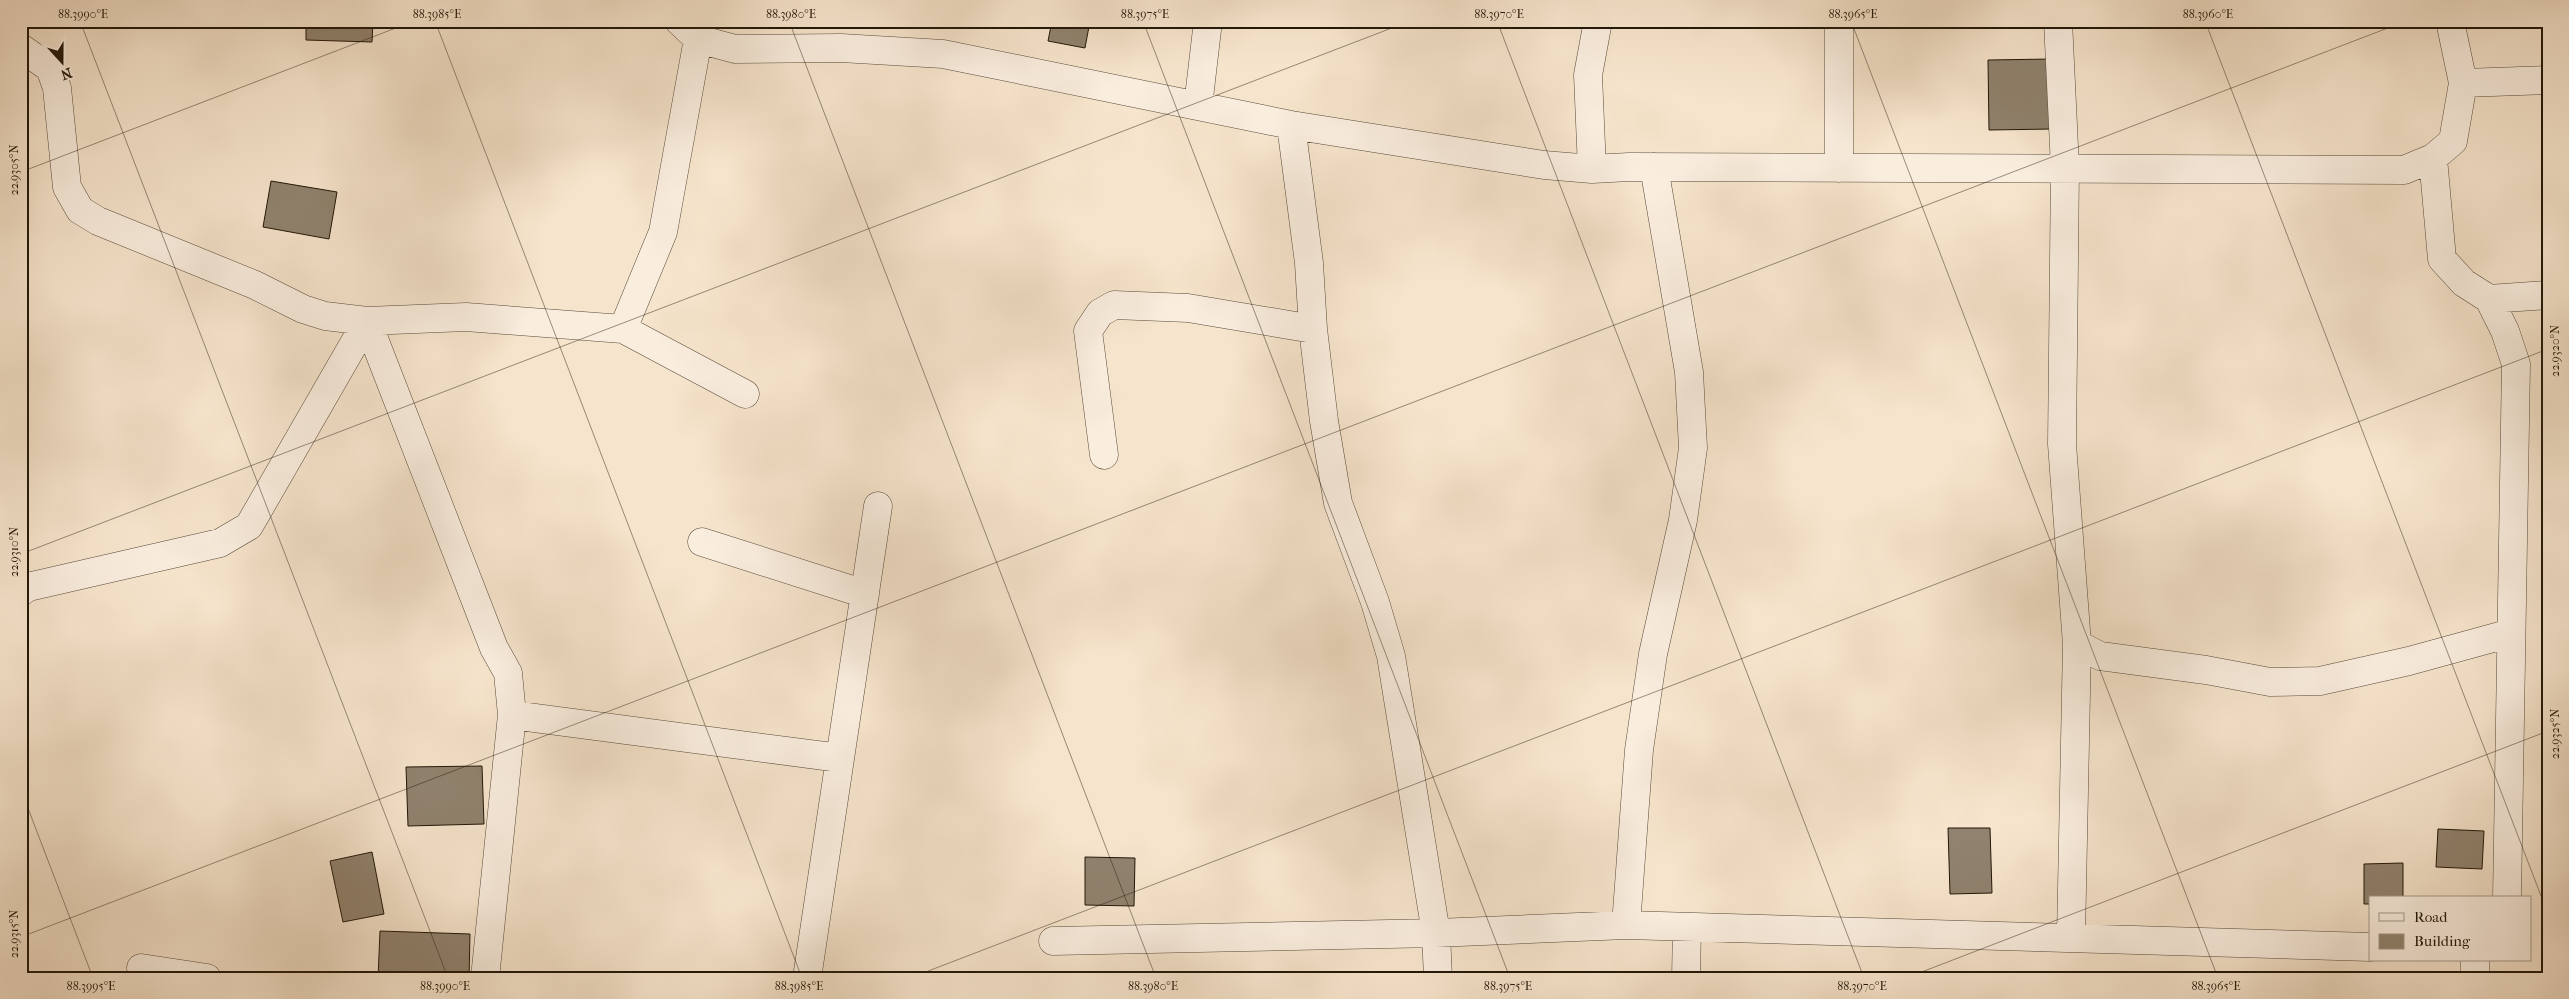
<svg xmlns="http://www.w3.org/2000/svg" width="2569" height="999" viewBox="0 0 2569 999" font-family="'IM FELL French Canon',serif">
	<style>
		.building { fill: #90826e; stroke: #221708 }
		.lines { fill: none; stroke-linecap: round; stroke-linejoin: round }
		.street-casing { stroke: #574a39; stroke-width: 29 }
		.street { stroke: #f9edde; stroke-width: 28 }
		.ticks { fill: none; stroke: #221708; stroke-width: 1; stroke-opacity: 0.45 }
		.neatline { fill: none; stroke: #221708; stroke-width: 2 }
		.ticks-label { font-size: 12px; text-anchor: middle; fill: #221708 }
	</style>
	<rect width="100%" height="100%" fill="#f6e4cc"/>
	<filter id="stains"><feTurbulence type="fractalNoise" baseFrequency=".004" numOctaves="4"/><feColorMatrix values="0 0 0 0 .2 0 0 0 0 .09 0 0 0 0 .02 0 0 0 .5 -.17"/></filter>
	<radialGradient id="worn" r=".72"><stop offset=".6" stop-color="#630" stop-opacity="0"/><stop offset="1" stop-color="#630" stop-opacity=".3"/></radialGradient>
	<path class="building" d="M 306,21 L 373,21 L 372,42 L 306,40 Z
		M 1052,21 L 1090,21 L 1085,48 L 1048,41 Z
		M 2052,59 L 2053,129 L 1989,130 L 1988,60 Z
		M 271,181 L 337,192 L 329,239 L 263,227 Z
		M 482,766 L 484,824 L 408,826 L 406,767 Z
		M 1948,828 L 1990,828 L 1992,893 L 1950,894 Z
		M 2438,829 L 2484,831 L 2482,869 L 2436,867 Z
		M 372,852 L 384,914 L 343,922 L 330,861 Z
		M 1085,857 L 1135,858 L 1134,906 L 1085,905 Z
		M 2403,863 L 2403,898 L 2370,898 L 2370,904 L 2364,904 L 2364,864 Z
		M 380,931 L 470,934 L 469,978 L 378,978 Z"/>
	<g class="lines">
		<g class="street-casing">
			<path id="street" d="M 679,21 L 698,39 L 735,49 L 841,48 L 943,54 L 1291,125 L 1544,165 L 1592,169 L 1629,167 L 2404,170 L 2433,158 L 2453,141 L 2463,83 L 2450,21
				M 2058,21 L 2065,168 L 2062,444 L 2077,644 L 2071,938
				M 21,48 L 50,68 L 57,88 L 67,187 L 80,210 L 98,221 L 255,285 L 303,309 L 325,316 L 367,321 L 494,648 L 508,673 L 512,715 L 485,978
				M 2463,83 L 2548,80
				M 1198,106 L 1208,21
				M 1291,125 L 1309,263 L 1313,329 L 1324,421 L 1338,503 L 1375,602 L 1391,656 L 1436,933 L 1438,978
				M 2433,158 L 2442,259 L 2464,283 L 2489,299 L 2505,331 L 2516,364 L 2507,898
				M 1839,168 L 1839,21
				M 1592,169 L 1588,75 L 1598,21
				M 2489,299 L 2548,295
				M 623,329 L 663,232 L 698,39
				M 1104,455 L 1088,331 L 1100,313 L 1114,305 L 1188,308 L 1313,329
				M 702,542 L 865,594
				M 21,592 L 28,587 L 220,543 L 249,526 L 367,321 L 466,317 L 623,329 L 745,394
				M 2077,644 L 2100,656 L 2206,670 L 2270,682 L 2320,681 L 2409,661 L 2511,633
				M 512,715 L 840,758
				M 1626,925 L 1639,750 L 1653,654 L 1683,520 L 1693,448 L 1689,372 L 1654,167
				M 1053,941 L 1436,933 L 1626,925 L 2370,947
				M 141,968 L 207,978
				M 807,978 L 878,506
				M 1686,978 L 1687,927
				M 2475,978 L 2475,960"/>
		</g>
		<use href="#street" class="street"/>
	</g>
	<path class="ticks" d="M 80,21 L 448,978M 435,21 L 802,978M 789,21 L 1156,978M 1143,21 L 1510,978M 1497,21 L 1864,978M 1851,21 L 2218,978M 2205,21 L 2548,914M 21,172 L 414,21M 21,554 L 1410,21M 21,790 L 93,978M 21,937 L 2406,21M 910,978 L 2548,349M 1906,978 L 2548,731"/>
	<rect width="2569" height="999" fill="none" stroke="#f6e4cc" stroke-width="55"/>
	<rect x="2369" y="896" width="162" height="65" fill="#f9edde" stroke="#a39788"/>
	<rect x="2379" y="913" width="25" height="8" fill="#f9edde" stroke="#a39788"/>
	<text x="2414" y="922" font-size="15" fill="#221708">Road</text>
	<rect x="2379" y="934" width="25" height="15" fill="#90826e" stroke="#a39788"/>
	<text x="2414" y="946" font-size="15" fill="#221708">Building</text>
	<g transform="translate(62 62) rotate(159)" stroke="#f9edde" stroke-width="4" paint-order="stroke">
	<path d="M0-4L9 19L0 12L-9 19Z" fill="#221708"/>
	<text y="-8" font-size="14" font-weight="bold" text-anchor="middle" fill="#221708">N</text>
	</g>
	<rect x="28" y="28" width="2514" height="944" class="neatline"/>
	<g class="ticks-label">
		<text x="83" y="18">88.3990°E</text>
		<text x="437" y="18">88.3985°E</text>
		<text x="791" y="18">88.3980°E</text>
		<text x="1145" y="18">88.3975°E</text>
		<text x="1499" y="18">88.3970°E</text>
		<text x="1853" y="18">88.3965°E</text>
		<text x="2208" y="18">88.3960°E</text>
		<text transform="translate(14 170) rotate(-90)" y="4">22.9305°N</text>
		<text transform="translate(2555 351) rotate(-90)" y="4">22.9320°N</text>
		<text transform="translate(14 552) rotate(-90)" y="4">22.9310°N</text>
		<text transform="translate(2555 734) rotate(-90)" y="4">22.9325°N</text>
		<text transform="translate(14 934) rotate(-90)" y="4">22.9315°N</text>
		<text x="91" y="990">88.3995°E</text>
		<text x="445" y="990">88.3990°E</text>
		<text x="799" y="990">88.3985°E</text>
		<text x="1153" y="990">88.3980°E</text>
		<text x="1508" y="990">88.3975°E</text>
		<text x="1862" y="990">88.3970°E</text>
		<text x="2216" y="990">88.3965°E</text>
	</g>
	<rect width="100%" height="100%" filter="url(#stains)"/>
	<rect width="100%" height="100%" fill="url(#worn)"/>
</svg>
